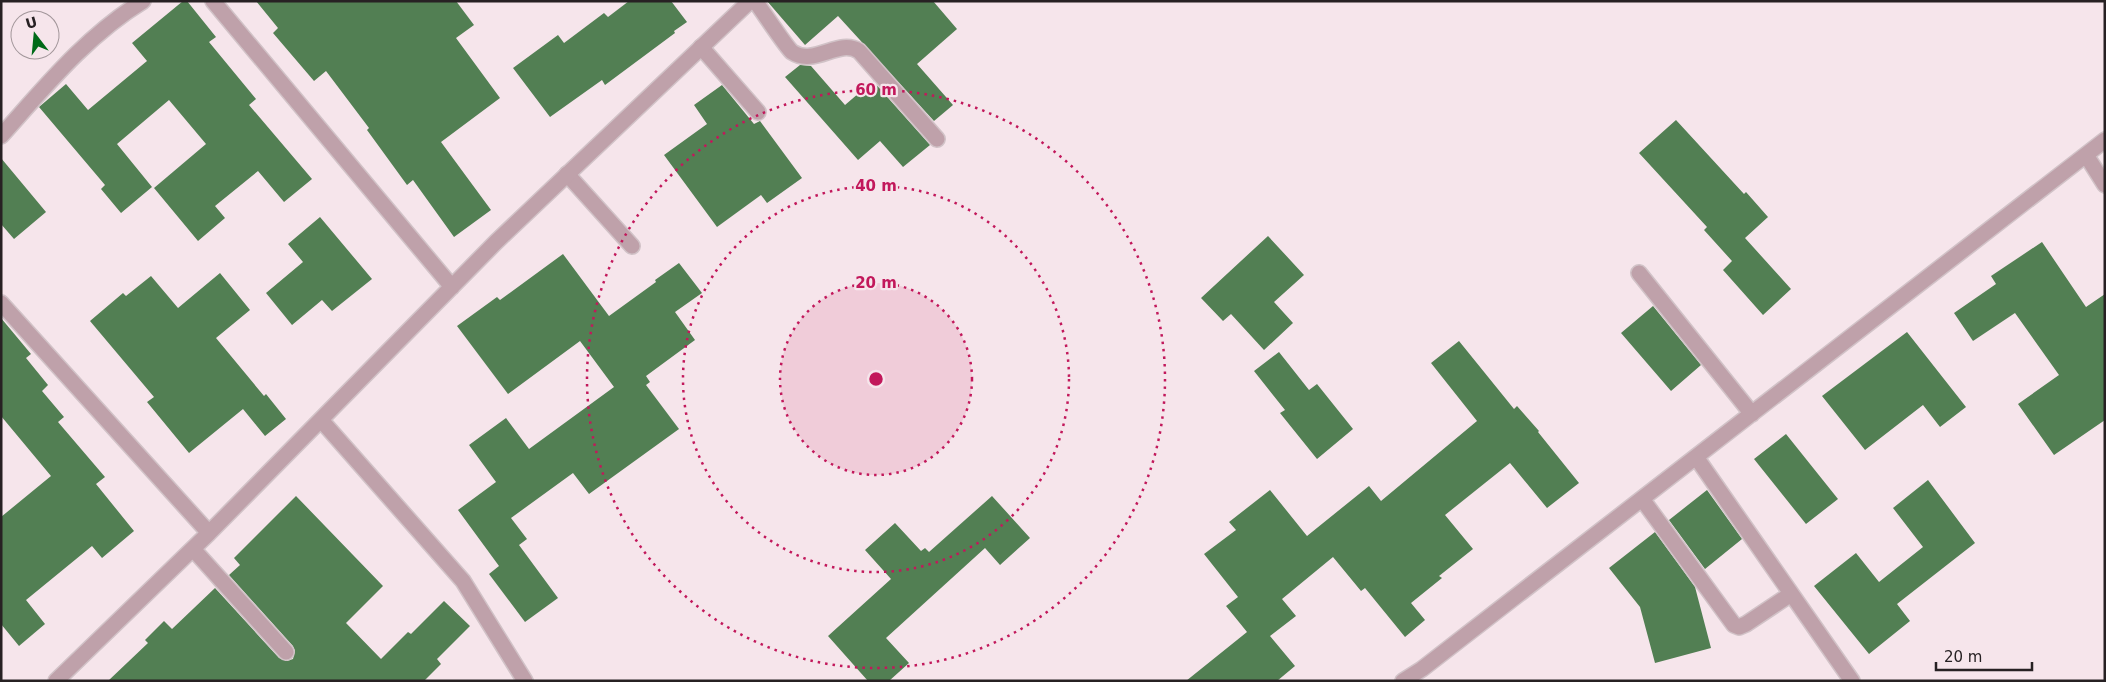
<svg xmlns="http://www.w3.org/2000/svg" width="2106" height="682" viewBox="0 0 2106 682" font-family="'DejaVu Sans',sans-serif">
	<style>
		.building { fill: #527f53 }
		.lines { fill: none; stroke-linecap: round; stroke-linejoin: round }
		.lane-casing { stroke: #d1c2c7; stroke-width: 18 }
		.street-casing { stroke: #d1c2c7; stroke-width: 18 }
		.lane { stroke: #bfa1aa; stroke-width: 15 }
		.street { stroke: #bfa1aa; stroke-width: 15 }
		.ring { fill: none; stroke: #c2185b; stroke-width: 2.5; stroke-dasharray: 2.5 5 }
		.centre { fill: #c2185b; stroke: #f6e5eb; stroke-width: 2.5 }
		.ring-label { font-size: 15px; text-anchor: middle; font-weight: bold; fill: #c2185b; stroke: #f6e5eb; stroke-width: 4.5; stroke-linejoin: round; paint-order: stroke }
	</style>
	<rect width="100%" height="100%" fill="#f6e5eb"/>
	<path class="building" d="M 183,1 L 187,1 L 216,37 L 209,42 L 256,99 L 249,105 L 312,179 L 284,202 L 258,171 L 215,206 L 225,218 L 198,241 L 154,188 L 206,144 L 169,100 L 117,144 L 152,187 L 121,213 L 101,189 L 105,185 L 39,107 L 66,84 L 88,110 L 147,61 L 132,43 Z
		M 256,1 L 456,1 L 474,25 L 456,38 L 500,98 L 441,142 L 491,210 L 454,237 L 413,180 L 407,185 L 367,130 L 369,128 L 326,71 L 314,81 L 273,33 L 278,28 Z
		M 629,1 L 671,1 L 687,22 L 674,31 L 675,33 L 605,85 L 602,80 L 550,117 L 513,68 L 558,35 L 564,43 L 604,13 L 608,17 Z
		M 767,1 L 933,1 L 957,29 L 917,64 L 953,105 L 934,121 L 838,16 L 805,45 Z
		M 800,65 L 811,66 L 845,105 L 873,81 L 930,145 L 903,167 L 880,141 L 858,160 L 785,77 Z
		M 722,85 L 754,124 L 760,121 L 802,178 L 767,203 L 761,195 L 717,227 L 664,155 L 707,124 L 694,105 Z
		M 1676,120 L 1744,194 L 1746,192 L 1768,217 L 1745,238 L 1791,289 L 1763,315 L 1723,270 L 1732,261 L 1704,230 L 1707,227 L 1639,153 Z
		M 1,158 L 46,212 L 14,239 L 1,224 Z
		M 320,217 L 372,279 L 332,311 L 322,300 L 292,325 L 266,293 L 303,262 L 288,244 Z
		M 1268,236 L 1304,275 L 1274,302 L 1293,323 L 1264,350 L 1231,314 L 1223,321 L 1201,298 Z
		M 2042,242 L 2086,307 L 2105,294 L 2105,420 L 2054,455 L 2018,404 L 2059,375 L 2015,313 L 1973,341 L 1954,313 L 1996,284 L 1991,276 Z
		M 563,254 L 609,316 L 656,282 L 655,280 L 679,263 L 702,293 L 675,312 L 695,340 L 646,376 L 650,382 L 646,385 L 679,429 L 589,494 L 573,473 L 511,518 L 527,539 L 519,545 L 558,598 L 525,622 L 489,574 L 499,566 L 458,510 L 496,482 L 469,445 L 506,418 L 529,449 L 614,387 L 580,341 L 508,394 L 457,326 L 497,297 L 500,300 Z
		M 220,273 L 250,310 L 216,338 L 264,396 L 266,394 L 286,419 L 265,436 L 243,409 L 189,453 L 147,402 L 154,397 L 90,321 L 123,293 L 126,296 L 151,276 L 178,308 Z
		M 1653,306 L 1701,365 L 1671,391 L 1621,333 Z
		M 1,318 L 31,354 L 26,358 L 48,385 L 42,391 L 64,417 L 58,422 L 105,477 L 96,484 L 134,531 L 102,558 L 92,546 L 26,600 L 45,624 L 19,646 L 1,624 L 1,517 L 51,476 L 1,416 Z
		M 1907,332 L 1966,407 L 1940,427 L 1923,405 L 1865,450 L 1822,396 Z
		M 1459,341 L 1514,409 L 1517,406 L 1539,431 L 1538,432 L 1579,483 L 1547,508 L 1510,463 L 1445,515 L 1473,549 L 1439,576 L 1442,578 L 1411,603 L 1425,620 L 1405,637 L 1365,588 L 1361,591 L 1333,557 L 1282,599 L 1296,616 L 1270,636 L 1295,666 L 1277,681 L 1186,681 L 1247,632 L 1226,606 L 1238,597 L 1204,554 L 1236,530 L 1229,522 L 1270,490 L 1307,536 L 1369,486 L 1381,501 L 1477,421 L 1431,363 Z
		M 1279,352 L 1309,390 L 1317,384 L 1353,429 L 1317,459 L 1280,413 L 1285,410 L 1254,371 Z
		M 1786,434 L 1838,499 L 1806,524 L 1754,459 Z
		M 1928,480 L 1975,543 L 1897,604 L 1910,621 L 1869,654 L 1814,586 L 1856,553 L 1879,582 L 1923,547 L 1893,508 Z
		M 1707,490 L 1742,539 L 1705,569 L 1669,520 Z
		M 296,496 L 383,586 L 346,623 L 381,659 L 408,632 L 411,634 L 444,601 L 470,626 L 437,659 L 441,664 L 424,681 L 108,681 L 148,643 L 145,640 L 164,621 L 172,629 L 215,588 L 279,658 L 287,661 L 293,659 L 295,651 L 293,646 L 229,575 L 240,565 L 234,558 Z
		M 992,496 L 1030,538 L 1000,565 L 985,548 L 886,638 L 909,663 L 889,681 L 868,681 L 828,636 L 891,579 L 865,550 L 895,523 L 921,551 L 925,548 L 929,552 Z
		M 1655,532 L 1695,587 L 1711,648 L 1655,663 L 1640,607 L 1609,568 Z"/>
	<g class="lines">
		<g class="lane-casing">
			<path id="lane" d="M 701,47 L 758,112
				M 567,174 L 632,246"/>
		</g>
		<g class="street-casing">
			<path id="street" d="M 213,1 L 452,287
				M 755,1 C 762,10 786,47 792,52 C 815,67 838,38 859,51 L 937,139
				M 1,136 C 44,88 87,35 143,1
				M 2086,155 L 2105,185
				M 1639,273 L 1752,414
				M 1,303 L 209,533
				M 321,420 L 463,581 L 525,681
				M 1696,457 L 1852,681
				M 1642,499 L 1734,625 L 1739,627 L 1746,624 L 1791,594
				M 193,549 L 286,652
				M 56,681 L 209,533 L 496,242 L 750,1
				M 1403,681 L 1422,669 L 2105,140"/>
		</g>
		<use href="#lane" class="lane"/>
		<use href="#street" class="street"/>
	</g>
	<circle cx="876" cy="379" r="96" fill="#c2185b" fill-opacity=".12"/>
	<g class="ring">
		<circle cx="876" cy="379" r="96"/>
		<circle cx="876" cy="379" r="193"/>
		<circle cx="876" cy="379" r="289"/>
	</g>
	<circle cx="876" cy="379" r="8" class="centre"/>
	<g class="ring-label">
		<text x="876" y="95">60 m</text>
		<text x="876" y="191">40 m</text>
		<text x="876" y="288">20 m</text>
	</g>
	<rect width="2106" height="682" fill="none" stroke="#272123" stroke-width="5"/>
	<g transform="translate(35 35) rotate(344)"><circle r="24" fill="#f6e5eb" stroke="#a3979b"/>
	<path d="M0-4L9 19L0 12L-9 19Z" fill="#006a18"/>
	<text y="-8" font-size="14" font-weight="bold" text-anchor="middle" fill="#272123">U</text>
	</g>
	<path d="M1936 662v8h96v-8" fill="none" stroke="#272123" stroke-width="2.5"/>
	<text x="1944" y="662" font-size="15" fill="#272123" stroke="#f6e5eb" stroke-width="4" paint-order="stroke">20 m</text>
</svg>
